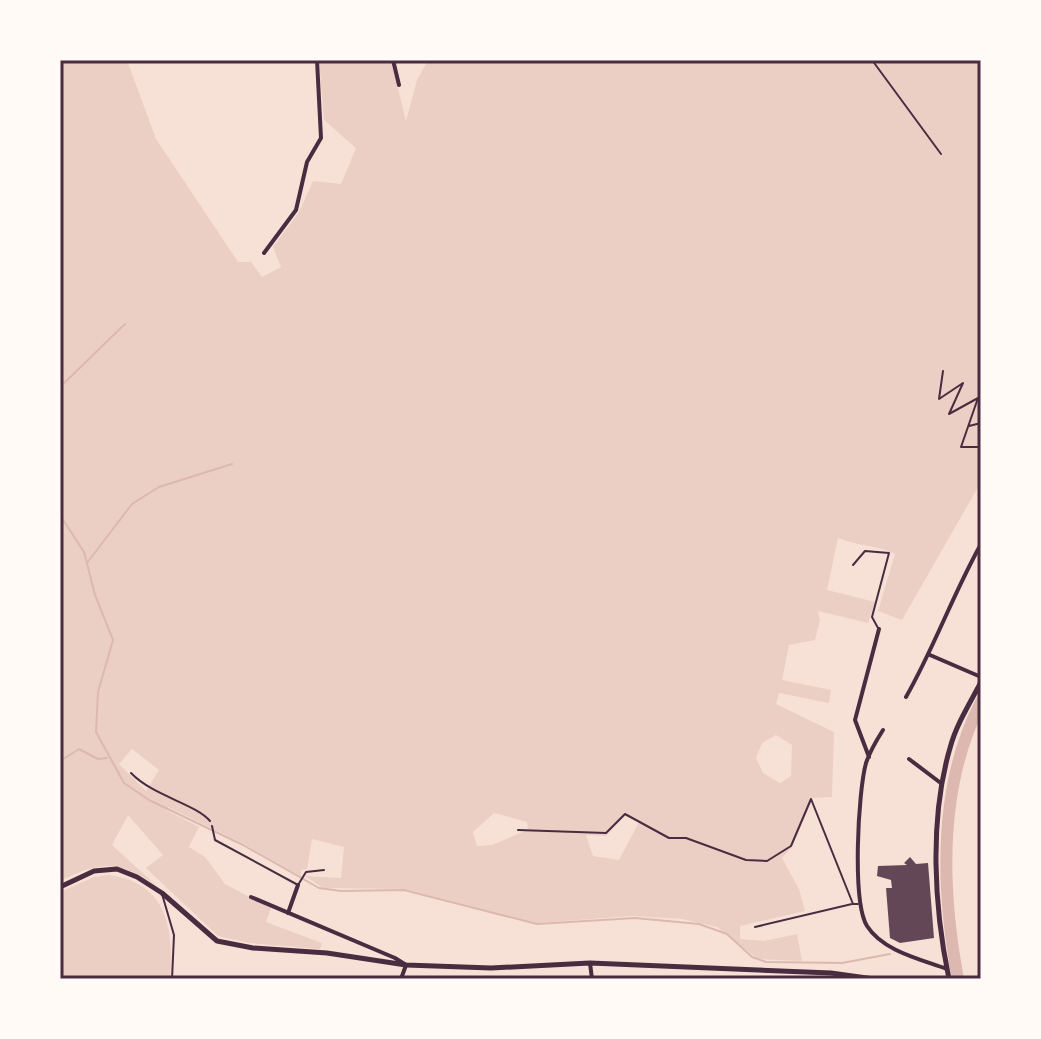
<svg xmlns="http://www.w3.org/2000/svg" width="1041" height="1039" viewBox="0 0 1041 1039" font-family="'Fira Sans Condensed',sans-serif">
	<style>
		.green { fill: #ebcfc5; fill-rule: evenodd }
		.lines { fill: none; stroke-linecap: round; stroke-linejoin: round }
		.stream { stroke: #dcb8b0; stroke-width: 2 }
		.river { stroke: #dcb8b0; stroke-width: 12 }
		.building { fill: #644757 }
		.path { stroke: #4a2c40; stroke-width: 2 }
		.service { stroke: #4a2c40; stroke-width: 2 }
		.minor { stroke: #4a2c40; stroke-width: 4 }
		.secondary { stroke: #4a2c40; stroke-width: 5 }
		.neatline { fill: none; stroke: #4a2c40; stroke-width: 3 }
	</style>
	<rect width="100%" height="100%" fill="#f7e1d7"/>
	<path class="green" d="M 60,60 L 127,60 L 156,139 L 238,262 L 251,262 L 262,277 L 281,267 L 273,247 L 299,212 L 313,181 L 341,184 L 356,148 L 324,120 L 319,60 L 391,60 L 406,121 L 417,80 L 428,60 L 981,60 L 981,482 L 902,620 L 878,611 L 895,554 C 876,545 857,546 838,538 L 827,590 L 875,602 L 868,623 L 818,611 L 820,621 L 815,640 L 789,645 L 782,680 L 831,690 L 829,703 L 779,693 L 776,704 L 834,732 L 832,797 L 813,798 L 792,847 L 782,858 L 799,889 L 805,911 L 740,926 L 740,939 L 764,941 L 797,934 L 802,961 L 758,959 L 717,927 L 682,919 L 632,916 L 537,923 L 405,889 L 323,888 L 305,876 L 341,878 L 344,847 L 312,839 L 307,869 L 301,870 L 301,877 L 244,844 L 168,807 L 166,810 L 199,827 L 189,847 L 205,857 L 225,884 L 271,908 L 266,922 L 322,943 L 320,949 L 249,943 L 218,936 L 146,868 L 163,855 L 128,815 L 112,845 L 158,887 C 120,860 102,860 60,881 ZM 776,735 L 792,745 L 791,776 L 780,783 L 763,773 L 756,758 L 762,743 ZM 132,749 L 159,770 L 146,791 L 119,764 ZM 494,813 L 527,822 L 528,830 L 492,845 L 477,846 L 473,832 ZM 625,816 L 639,822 L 619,860 L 593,856 L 586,835 L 606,836 Z
		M 108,875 C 168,882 174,930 170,979 L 60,979 L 60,892 L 94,877 Z"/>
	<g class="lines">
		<path class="stream" d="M 60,387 L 125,324
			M 60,515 L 84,552 L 95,595 L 113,640 L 98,692 L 96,732 L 124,783 L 149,800 L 243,845 L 319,888 L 341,891 L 404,890 L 537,924 L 635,918 L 699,924 L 727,934 L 752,957 L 766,962 L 842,963 L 890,954
			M 87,563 L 132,504 L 159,487 L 232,464
			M 60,761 L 79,749 L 98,759 L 107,758"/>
		<path class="river" d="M 958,979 C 941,888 938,786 981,702"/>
	</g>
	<path class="building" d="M 910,857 L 916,864 L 928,863 L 934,938 L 900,943 L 890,938 L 886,888 L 892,888 L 891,880 L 877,876 L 878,866 L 907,865 L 904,863 Z"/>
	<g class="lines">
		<path class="path" d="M 872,60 L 941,154
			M 943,371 L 939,399 L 963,383 L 949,414 L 978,398 L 961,447 L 981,447
			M 969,426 L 981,423
			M 131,773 C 153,796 196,804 210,821"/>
		<path class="service" d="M 853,565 L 865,551 L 889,553 L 872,617 L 878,628
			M 212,826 L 215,840 L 298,885 L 306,872 L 324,870
			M 518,830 L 606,833 L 625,814 L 669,838 L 686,838 L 746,860 L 767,861 L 791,846 L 811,799 L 853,904 L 858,904
			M 162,894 L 174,935 L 172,979
			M 755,927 L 852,904"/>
		<path class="minor" d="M 393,60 L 399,85
			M 264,253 L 296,210 L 307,162 L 321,138 L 317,60
			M 930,655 L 981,677
			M 906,697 C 934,648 953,594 981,544
			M 883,730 C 876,741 870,751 866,763 C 858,792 852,902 867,926 C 883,951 920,959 947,969
			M 869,757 L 855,720 L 879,629
			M 909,759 L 942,784
			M 251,897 L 395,958 L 406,965 L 401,979
			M 288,913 L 298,885
			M 590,963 L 592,979"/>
		<path class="secondary" d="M 60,887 L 94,871 L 117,869 L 137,877 L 162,893 L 217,941 L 253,948 L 327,953 L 406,965 L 491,968 L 590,963 L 831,973 L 874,979
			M 949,979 C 934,907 929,820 950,748 C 956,725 970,703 981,682"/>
	</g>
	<rect width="1041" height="1039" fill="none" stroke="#fffaf5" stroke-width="124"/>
	<rect x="62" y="62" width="917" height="915" class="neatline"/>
</svg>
